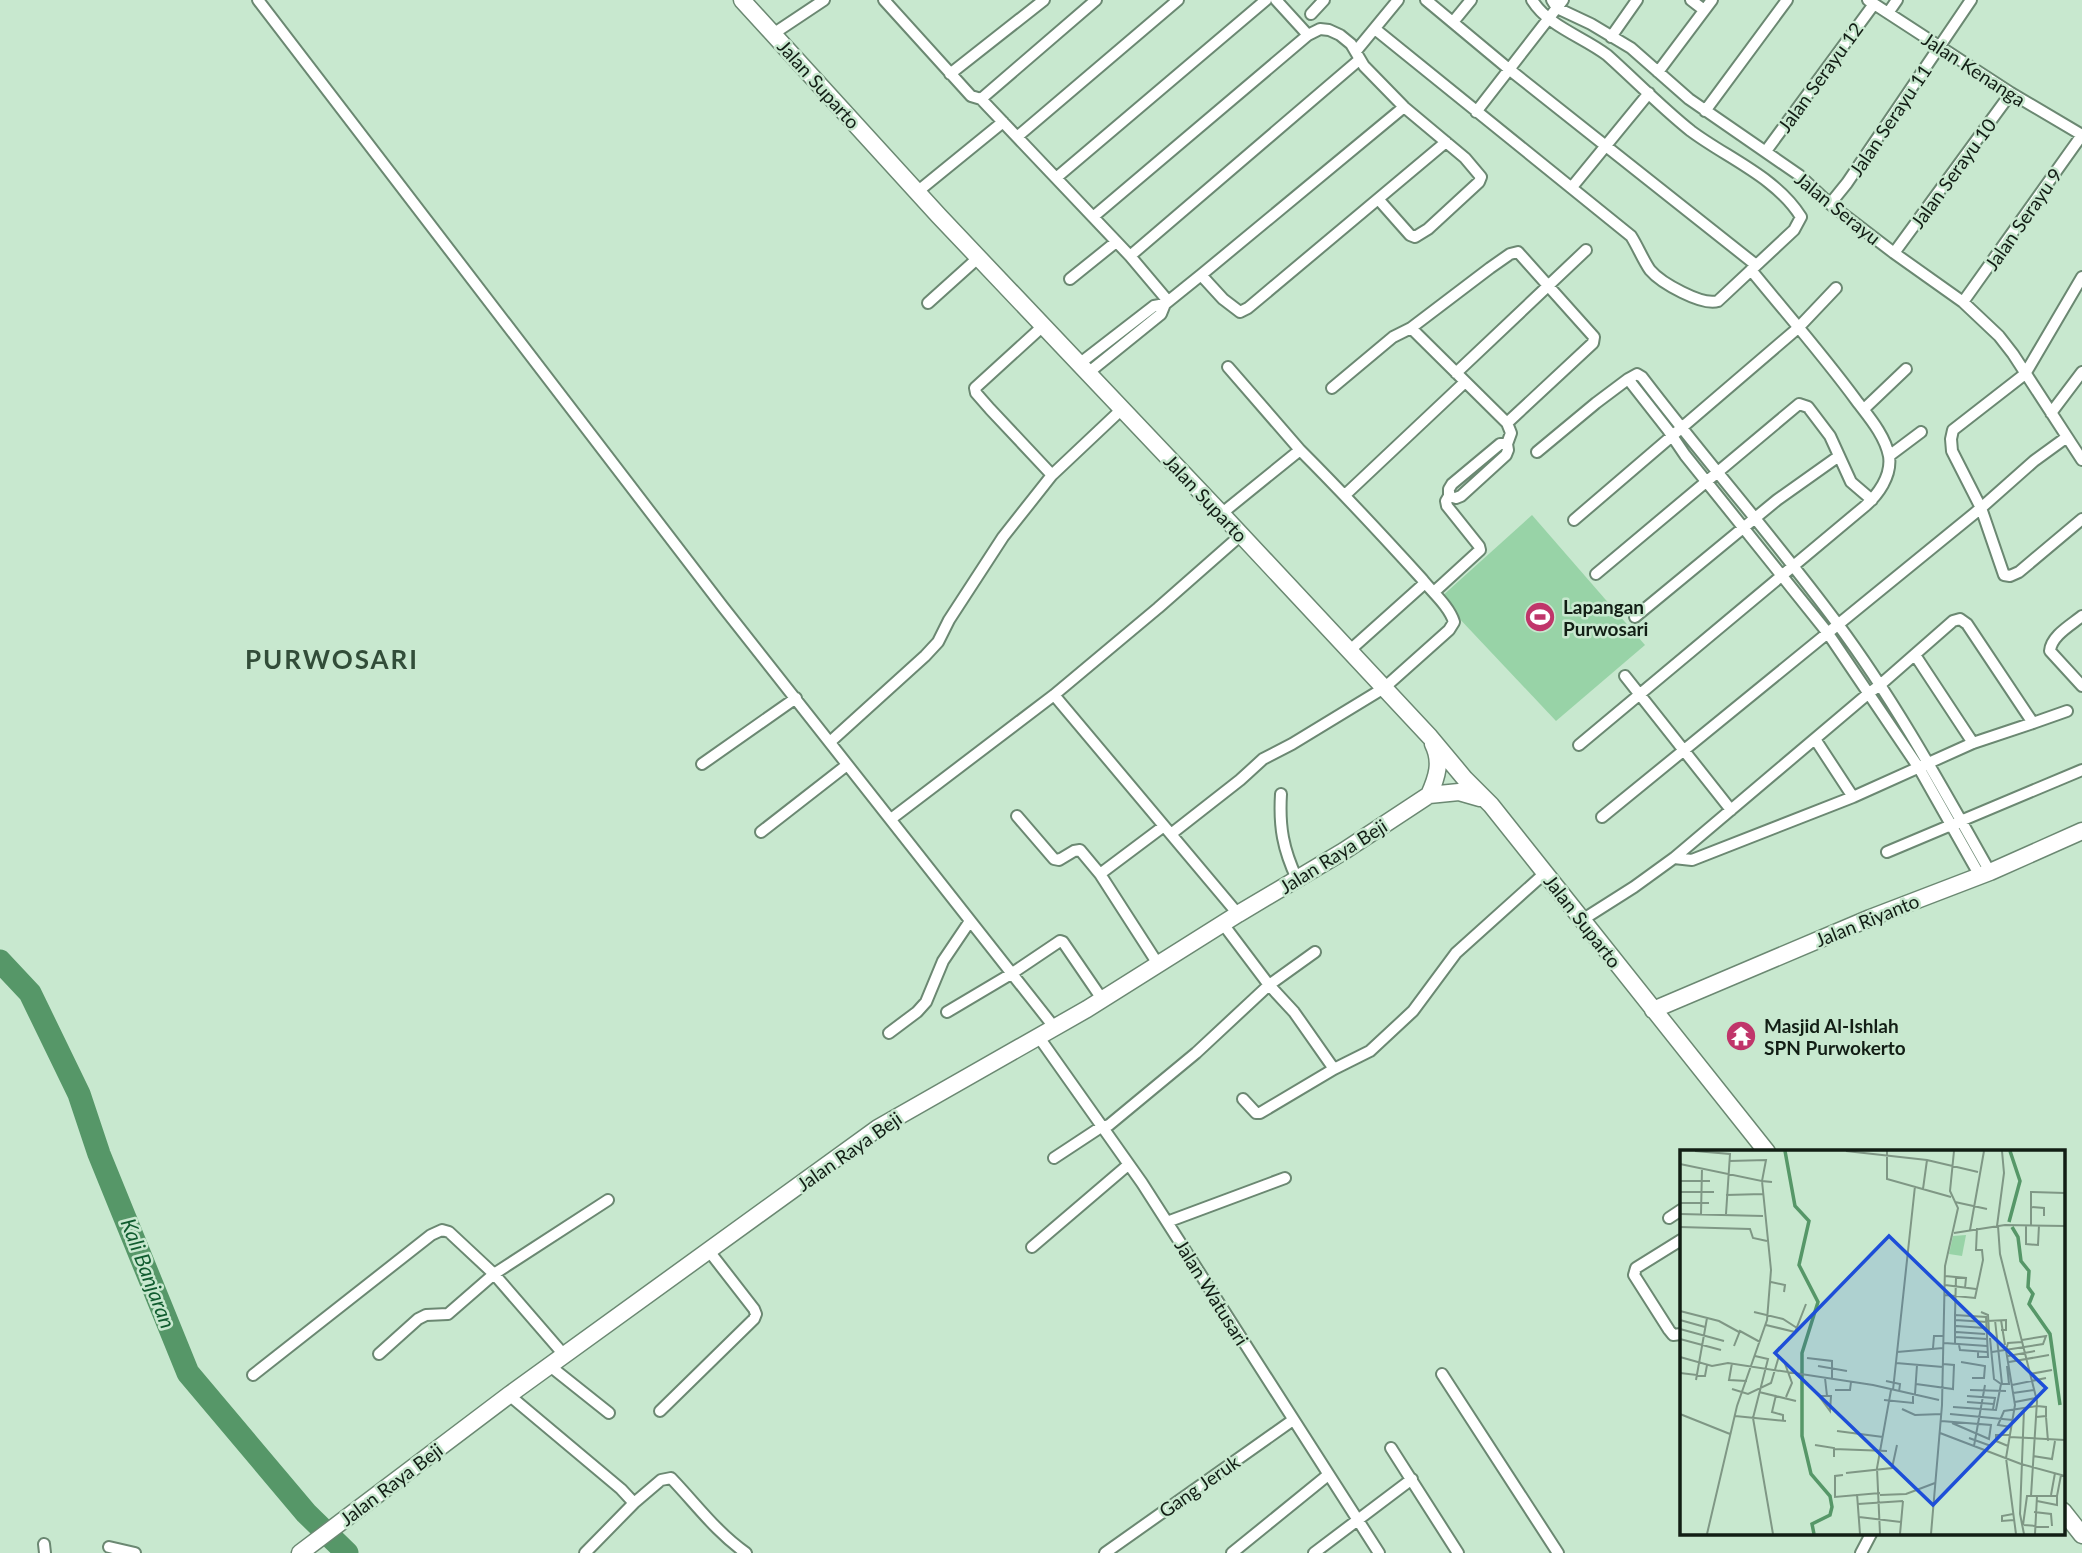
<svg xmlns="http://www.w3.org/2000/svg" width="2082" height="1553" viewBox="0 0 2082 1553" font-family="Lato,sans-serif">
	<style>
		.green { fill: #98d3a7 }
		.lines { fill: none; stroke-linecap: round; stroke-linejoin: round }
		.river { stroke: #569768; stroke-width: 23 }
		.street-casing { stroke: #6b8872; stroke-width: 14 }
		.secondary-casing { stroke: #6b8872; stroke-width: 19 }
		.street { stroke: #fff; stroke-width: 10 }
		.secondary { stroke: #fff; stroke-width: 16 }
		.labels { text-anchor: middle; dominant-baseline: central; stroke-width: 5; stroke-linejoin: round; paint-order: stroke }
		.street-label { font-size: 19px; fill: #121e15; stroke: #c8e8cf }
		.poi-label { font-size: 19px; font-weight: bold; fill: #121e15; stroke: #c8e8cf; text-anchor: start }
		.water-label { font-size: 21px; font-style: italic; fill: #105c2f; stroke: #c8e8cf }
		.district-label { font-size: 26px; font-weight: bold; letter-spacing: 2px; fill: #324d39; stroke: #c8e8cf }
		.inset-river { fill: none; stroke: #569768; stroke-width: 3.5 }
		.inset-road { fill: none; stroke: #7f9785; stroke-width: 2 }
		.view { fill: #1d4ed8; fill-opacity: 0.15; stroke: #1d4ed8; stroke-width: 3.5 }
		.inset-edge { fill: none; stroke: #121e15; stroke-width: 3.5 }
	</style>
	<rect width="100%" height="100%" fill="#c8e8cf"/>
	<path class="green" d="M 1532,515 L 1645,645 L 1556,721 L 1440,598 Z"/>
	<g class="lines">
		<path class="river" d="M 0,961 L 30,993 L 79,1094 L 99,1154 L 188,1373 L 306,1513 L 347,1553"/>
		<g class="street-casing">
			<path id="street" d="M 258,0 L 723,607 L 1054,1027
				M 884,0 L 971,96 L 981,99
				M 1096,0 L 981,99 L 1130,256 L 1168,301
				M 1276,0 L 1308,35 L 1320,29 L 1329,30 L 1340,35 L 1351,44 L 1364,66 L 1404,107 L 1465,158 L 1481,177 L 1479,182 L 1428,229 L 1415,237 L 1410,235 L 1379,200
				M 1426,0 L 1510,70 L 1756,265
				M 1552,0 L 1557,8 L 1591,24 L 1631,48 L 1689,99 L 1799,175 L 1830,204 L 1894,253 L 1963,302 L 1999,336 L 2013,354 L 2082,460
				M 1691,0 L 1704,10
				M 1868,0 L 2011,93 L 2082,135
				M 1888,13 L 1897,0
				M 1311,14 L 1324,0
				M 1453,22 L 1471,0
				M 1375,29 L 1631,236 C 1638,247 1643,260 1650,270 C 1661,283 1702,306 1718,301 L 1794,230 L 1801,217 C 1776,177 1727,158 1691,131 C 1662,108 1635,80 1607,55 C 1582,36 1549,27 1532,0
				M 773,34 L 824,0
				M 1611,37 L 1637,0
				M 1356,51 L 1398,0
				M 1658,72 L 1712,0
				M 950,74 L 1044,0
				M 1705,111 L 1787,0
				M 1476,112 L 1563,0
				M 1017,137 L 1178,0
				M 1766,151 L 1874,4
				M 1056,178 L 1266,0
				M 1572,187 L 1649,93
				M 917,192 L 1003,122
				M 1830,204 L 1847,183 L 1971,0
				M 1093,217 L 1308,35
				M 1894,253 L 2011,93
				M 1130,256 L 1359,60
				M 1201,275 L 1223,299 L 1240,312 L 1248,308 L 1446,142
				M 2082,277 L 2025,374 L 1953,430 L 1951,439 L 1952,451 L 1981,508 L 2004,575 L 2010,576 L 2019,572 L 2082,519
				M 1070,279 L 1116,242
				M 1963,302 L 2082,135
				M 928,303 L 978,258
				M 1043,326 L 975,388 L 976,393 L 990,409 L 1052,475
				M 1411,328 L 1507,423 L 1511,433 L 1507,444
				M 1079,364 L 1154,306 L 1165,304 L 1201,275 L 1404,107
				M 1228,367 L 1300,450
				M 1088,373 L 1161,314 L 1165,304
				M 1456,373 L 1586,250
				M 1332,388 L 1393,337 L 1411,328 L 1490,268 L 1510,254 L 1518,252 L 1594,337 L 1593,343 L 1507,423
				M 1864,409 L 1906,369
				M 2051,413 L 2082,372
				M 1500,444 L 1507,444 L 1508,450 L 1506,455 L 1461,496 L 1456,498 L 1449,496 L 1449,489 L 1452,484 Z
				M 1537,452 L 1596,403 L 1628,379
				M 1889,456 L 1921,432
				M 1345,495 L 1465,382
				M 1574,520 L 1798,328 L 1836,288
				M 1596,574 L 1799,404 L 1808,407 L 1830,436 L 1851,482 L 1872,500
				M 1434,592 L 1480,550 L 1479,546 L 1447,506 L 1446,501 L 1449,496
				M 2082,616 C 2071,625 2051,636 2050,651 L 2082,686
				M 1635,617 L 1777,500 L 1839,456
				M 1349,651 L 1425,583
				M 1915,655 L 1973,743
				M 1625,676 L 1731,810
				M 1054,695 L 1238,914
				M 2033,723 L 2067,711
				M 1815,739 L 1853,797
				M 830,742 L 925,656 L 938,642 L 949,620 L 1003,537 L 1052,475 L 1122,409
				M 1579,745 L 1864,507 C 1878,495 1892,476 1889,456 C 1885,435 1868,416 1856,400 C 1823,355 1786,313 1751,270
				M 702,764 L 796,698
				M 1281,794 C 1279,827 1283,849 1297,879
				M 1017,816 L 1054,859 L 1059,860 L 1074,851 L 1080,850 L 1100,874 L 1158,964
				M 1602,817 L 1981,508 L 2034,461 L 2067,437
				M 891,819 L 1054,695 L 1158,608 L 1241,535
				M 761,832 L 847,765
				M 1171,834 L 1240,780 L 1263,759 L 1292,744 L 1384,688 L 1449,630 L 1454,622 C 1449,606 1432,592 1422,579 C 1382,535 1342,492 1300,450 L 1221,514
				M 1887,852 L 2082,770
				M 1100,874 L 1164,826
				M 1980,876 L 1919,768 L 1827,632 L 1685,455 L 1668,430 L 1628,379 L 1637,374 L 1642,377 C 1705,460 1775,539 1837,623 C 1895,701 1942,787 1990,872
				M 1582,920 L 1634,887 L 1674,858 L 1869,693 L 1880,685 L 1953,621 L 1960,619 L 1967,624 L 2033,723 L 1973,743 L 1853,797 L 1692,860 L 1674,858
				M 1315,952 L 1269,985 L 1294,1012 L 1334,1069
				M 947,1012 L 1011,974 L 1060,941 L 1063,942 L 1102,999
				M 889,1033 L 917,1012 L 926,1002 L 943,961 L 970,921
				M 1038,1036 L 1142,1183 L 1379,1553
				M 1243,1099 L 1256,1113 L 1260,1113 L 1334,1069 L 1370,1051 L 1413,1011 L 1456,953 L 1545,873
				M 1054,1158 L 1098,1129 L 1109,1125 L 1196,1053 L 1269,985 L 1223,924
				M 1669,1218 L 1681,1210
				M 1167,1222 L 1285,1178
				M 1681,1240 L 1636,1268 L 1634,1275 L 1669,1330 L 1673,1335 L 1681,1334
				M 1032,1247 L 1128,1165
				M 379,1354 L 418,1319 L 426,1315 L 448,1314 L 494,1274 L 608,1200
				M 550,1366 L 609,1413
				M 1442,1374 L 1558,1553
				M 253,1375 L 431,1235 L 442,1230 L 449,1232 L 494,1274 L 565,1356
				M 509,1395 L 621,1489 L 634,1503 L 585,1553
				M 660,1411 L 754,1319 L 756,1314 L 754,1309 L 709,1251
				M 1391,1448 L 1458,1553
				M 634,1503 L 661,1480 L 671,1478 C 696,1504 716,1532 746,1553
				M 44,1544 L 45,1553
				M 109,1547 L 135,1553
				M 1105,1553 L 1293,1420
				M 1232,1553 L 1328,1475
				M 1314,1553 L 1412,1479
				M 1861,1553 L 1871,1534"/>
		</g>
		<g class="secondary-casing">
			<path id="secondary" d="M 742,0 L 939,216 L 1216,508 L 1430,737 L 1465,779 L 1491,805 L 1767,1152
				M 1429,795 C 1437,777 1442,762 1433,744
				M 1653,1010 L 1870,918 L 1990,872 L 2082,831
				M 2063,1511 L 2082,1535
				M 300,1553 L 509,1395 L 878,1128 L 1087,1009 L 1238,914 L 1344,851 L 1429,795 L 1459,792 L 1480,798"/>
		</g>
		<use href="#street" class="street"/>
		<use href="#secondary" class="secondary"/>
	</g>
	<defs>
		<g id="stadium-disc" transform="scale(1.575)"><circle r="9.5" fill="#c0356a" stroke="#c8e8cf"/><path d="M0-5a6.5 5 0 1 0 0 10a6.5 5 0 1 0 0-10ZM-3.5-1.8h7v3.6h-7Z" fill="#fff"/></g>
		<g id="temple-disc" transform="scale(1.575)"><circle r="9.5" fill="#c0356a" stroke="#c8e8cf"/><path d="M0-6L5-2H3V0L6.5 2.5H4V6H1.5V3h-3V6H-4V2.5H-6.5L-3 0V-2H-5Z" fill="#fff"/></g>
	</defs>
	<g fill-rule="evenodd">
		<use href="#stadium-disc" x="1540" y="617"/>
		<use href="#temple-disc" x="1741" y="1036"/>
	</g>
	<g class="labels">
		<g class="street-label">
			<text transform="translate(1974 69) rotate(33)">Jalan Kenanga</text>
			<text transform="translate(1820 77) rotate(-54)">Jalan Serayu 12</text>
			<text transform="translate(819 84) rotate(48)">Jalan Suparto</text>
			<text transform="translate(1890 120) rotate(-56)">Jalan Serayu 11</text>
			<text transform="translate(1953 173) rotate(-54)">Jalan Serayu 10</text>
			<text transform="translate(1838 208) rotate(39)">Jalan Serayu</text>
			<text transform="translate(2023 219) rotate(-55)">Jalan Serayu 9</text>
			<text transform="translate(1206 498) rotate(47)">Jalan Suparto</text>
			<text transform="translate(1333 856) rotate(-32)">Jalan Raya Beji</text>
			<text transform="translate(1867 920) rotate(-22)">Jalan Riyanto</text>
			<text transform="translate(1583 921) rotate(52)">Jalan Suparto</text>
			<text transform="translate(849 1151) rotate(-35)">Jalan Raya Beji</text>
			<text transform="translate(1212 1292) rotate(58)">Jalan Watusari</text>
			<text transform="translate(391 1484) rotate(-37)">Jalan Raya Beji</text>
			<text transform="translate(1199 1486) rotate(-35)">Gang Jeruk</text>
		</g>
		<g class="poi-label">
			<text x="1563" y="606">Lapangan<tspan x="1563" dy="22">Purwosari</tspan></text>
			<text x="1764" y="1025">Masjid Al-Ishlah<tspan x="1764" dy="22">SPN Purwokerto</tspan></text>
		</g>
		<g class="water-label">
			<text transform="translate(149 1273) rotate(69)">Kali Banjaran</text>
		</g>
		<g class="district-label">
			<text x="332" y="659">PURWOSARI</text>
		</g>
	</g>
	<g transform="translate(1680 1150)">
		<rect width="385" height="385" fill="#c8e8cf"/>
		<path d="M 286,85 L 282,106 L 269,104 L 273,86 Z" fill="#98d3a7"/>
		<path class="inset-river" d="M 105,1 L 115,56 L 129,71 L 119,115 L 138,152 L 122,203 L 122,286 L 131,324 L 150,346 L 152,357 L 150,365 L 132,374 L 134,384M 329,72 L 340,31 L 330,1M 332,77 L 338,87 L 341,111 L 349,121 L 348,137 L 353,144 L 349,154 L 370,184 L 380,255"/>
		<path class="inset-road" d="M 15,1 L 50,4 L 46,64M 166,1 L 247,10 L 298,22M 207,1 L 207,29 L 271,47M 49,11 L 86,10 L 82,31 L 92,32M 0,14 L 82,31 L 91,120 L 87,170 L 57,256 L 27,384M 0,31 L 30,31M 243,39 L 247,10M 0,42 L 34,42M 46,45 L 83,44M 275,52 L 307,59M 0,53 L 29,53M 351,57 L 364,58 L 364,66M 0,64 L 83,66M 21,64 L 22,18M 346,75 L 346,94 L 358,95 L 359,75M 351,75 L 351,42 L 385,43M 317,76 L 324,23 L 322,1M 318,76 L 320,104 L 357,251 L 351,346 L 357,346M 0,77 L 70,79 L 73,88 L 87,91M 290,80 L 304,1M 274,83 L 325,75 L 385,76M 265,126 L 286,128 L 285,138M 91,132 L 105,135 L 104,142M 265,135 L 296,139M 265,145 L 295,148 L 303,110 L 302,100 L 296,100 L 297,78M 0,161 L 39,171 L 59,182M 74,162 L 103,169 L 117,178M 301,162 L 308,165 L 309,182M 275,165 L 276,127M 0,170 L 25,177M 275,170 L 307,172M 315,170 L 322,234M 321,170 L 325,195M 307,171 L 326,170 L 326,180 L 321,180M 86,175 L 115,182 L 126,154M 276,176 L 305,178M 0,179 L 44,191M 276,182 L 305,184M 275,187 L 307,189M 310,188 L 314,229 L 321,234M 0,189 L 41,200M 264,193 L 307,196M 275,194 L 275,165 L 306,167 L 308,207 L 298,207 L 298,201M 279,195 L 280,200 L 307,202M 54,196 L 60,181 L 80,192M 253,198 L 254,186 L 264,186M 217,202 L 263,198M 312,202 L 363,194 L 366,186 L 342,190M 75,206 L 88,209 L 73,268 L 93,384M 328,206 L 355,201M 0,207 L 32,216 L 48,213 L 193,235 L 259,250M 127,208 L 152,211 L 152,229M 104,211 L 112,233 L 106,247M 281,212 L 305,216 L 304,228 L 292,228M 329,212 L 369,205M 52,213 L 49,230 L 67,231M 216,213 L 263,217M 138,216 L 167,221M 0,223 L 25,226 L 27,215M 350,224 L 372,220M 145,228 L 147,246 L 139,246 L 150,261 L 151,246 L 147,246M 16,230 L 27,168M 206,231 L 220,234 L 219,242M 236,234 L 273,239 L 274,215 L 263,214M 321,234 L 329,234 L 327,216M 332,235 L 366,228M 52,239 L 68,244 L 91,233 L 99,206M 155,240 L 170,240 L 171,232M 213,240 L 235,36M 290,240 L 326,241M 79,242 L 116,251M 333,243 L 354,240M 235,244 L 237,215M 96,245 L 92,262 L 103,265 L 103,271M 287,246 L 315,248 L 313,259M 204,250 L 233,253 L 233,246M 287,252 L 314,254M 335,252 L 356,248M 273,257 L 316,260 L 321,234M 222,259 L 235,265 L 262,264M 0,264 L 50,284M 270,264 L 333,270M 55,266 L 106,271M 356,267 L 366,266 L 366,257 L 357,256M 366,267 L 368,291M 261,271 L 311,275 L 309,289 L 272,273M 331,277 L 318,275 L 324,261 L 357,256M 157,281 L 203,287M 260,283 L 341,314 L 385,326M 329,287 L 385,290M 289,288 L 311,296M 135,295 L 154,298 L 154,307M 294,296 L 305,235M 328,296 L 316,291 L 316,285 L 330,285M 154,299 L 207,301M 353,306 L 372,309 L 375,291M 166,323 L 212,318 L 217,295M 163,325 L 155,326 L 155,347 L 200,343M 177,344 L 180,384M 200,345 L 226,344 L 255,333M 371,345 L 375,323M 357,346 L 377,346 L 381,325M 357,351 L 377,355 L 377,346M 178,354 L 223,351M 354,362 L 371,364 L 372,376M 333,364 L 322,366 L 322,371 L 334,370M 179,367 L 221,372M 343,375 L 347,346 L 351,346M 344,375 L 369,377M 200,384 L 197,318 L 211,240M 220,384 L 223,351M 251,384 L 262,255 L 265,116 L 278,58 L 270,41 L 274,1M 336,384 L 326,308 L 335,255 L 326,200 L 328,193 L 342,192M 344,384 L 340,364 L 344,259M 355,384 L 357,346"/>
		<path class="view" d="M 209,86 L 366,238 L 253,355 L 95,203 Z"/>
		<rect width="385" height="385" class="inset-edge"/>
	</g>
</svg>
